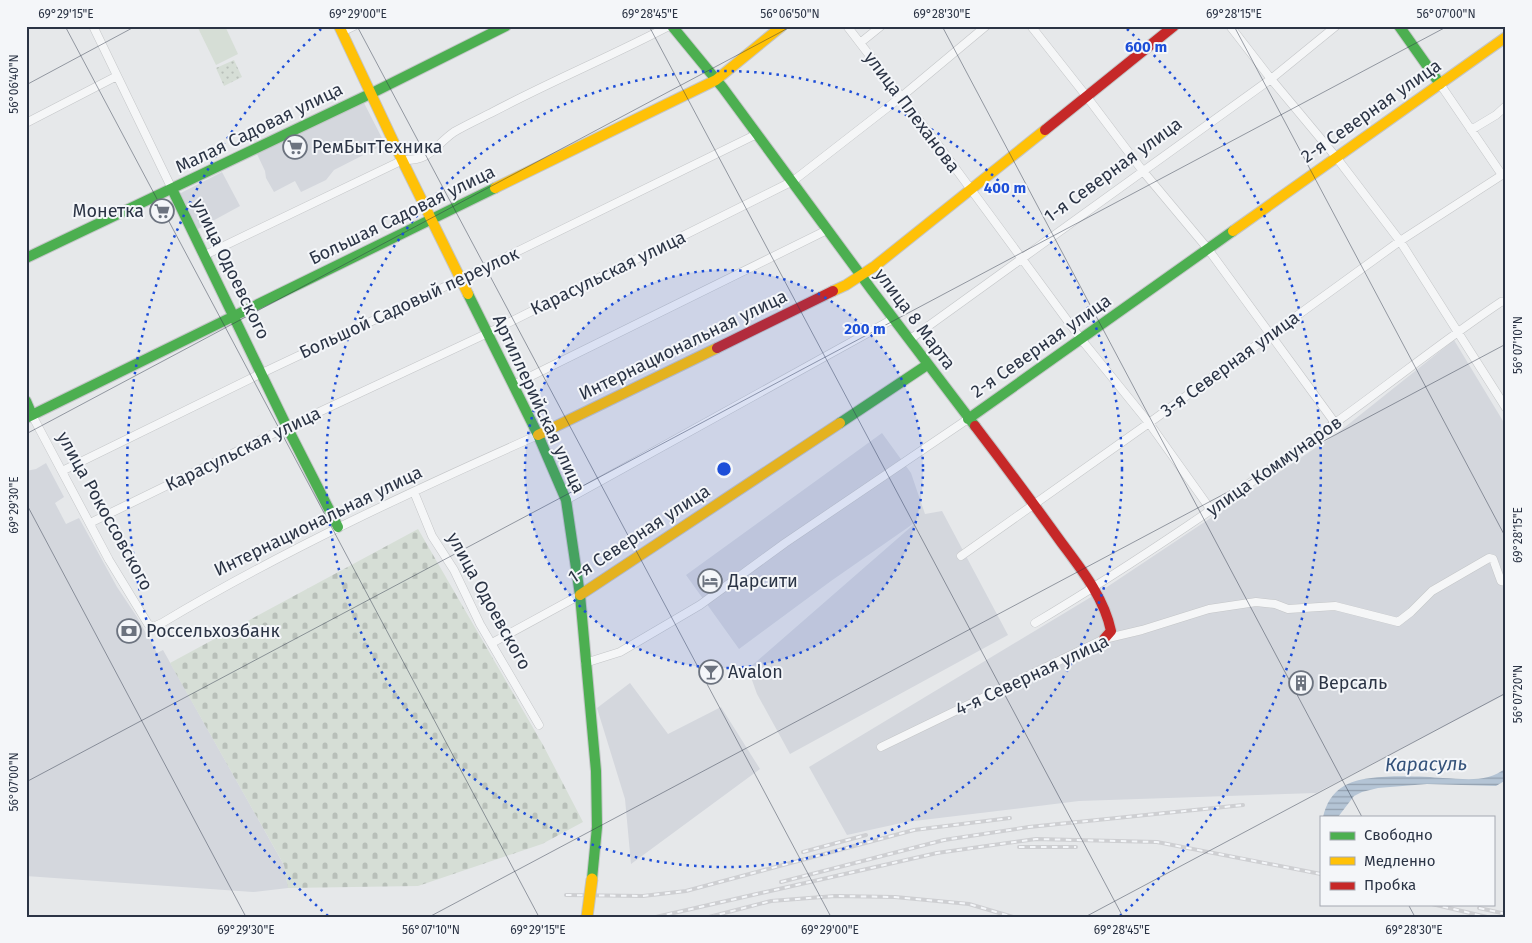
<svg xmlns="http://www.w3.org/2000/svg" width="1532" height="943" viewBox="0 0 1532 943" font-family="'Fira Sans',sans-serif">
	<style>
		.built { fill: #d4d7dd }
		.grass { fill: #d6ded6 }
		.cemetery { fill: url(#cemetery-stones) }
		.park { fill: url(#park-dots) }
		.water { fill: url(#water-rules) }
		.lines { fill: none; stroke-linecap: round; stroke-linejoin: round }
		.street-casing { stroke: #c4c6c8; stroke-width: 9 }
		.fast-casing { stroke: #c4c6c8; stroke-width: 12 }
		.slow-casing { stroke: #c4c6c8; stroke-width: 12 }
		.jam-casing { stroke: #c4c6c8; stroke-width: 12 }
		.street { stroke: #f5f6f7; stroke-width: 8 }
		.fast { stroke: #4caf50; stroke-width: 10 }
		.slow { stroke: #ffc107; stroke-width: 10 }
		.jam { stroke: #c62828; stroke-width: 10 }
		.rail-casing { stroke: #cecfd2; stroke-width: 4 }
		.rail { stroke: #f4f6f9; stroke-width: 2; stroke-dasharray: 5.5; stroke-linecap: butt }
		.slow-bridge-casing { stroke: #c2c5c8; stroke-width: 13; stroke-linecap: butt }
		.slow-bridge { stroke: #ffc107; stroke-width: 11 }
		.ticks { fill: none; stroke: #2b3445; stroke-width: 1; stroke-opacity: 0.45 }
		.ring { fill: none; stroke: #1d4ed8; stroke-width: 2.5; stroke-dasharray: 2.5 5 }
		.labels { text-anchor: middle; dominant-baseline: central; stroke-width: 4; stroke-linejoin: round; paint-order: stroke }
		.street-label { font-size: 18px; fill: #2b3445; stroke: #f4f6f9 }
		.poi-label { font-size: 18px; fill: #2b3445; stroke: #f4f6f9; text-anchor: start }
		.water-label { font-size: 19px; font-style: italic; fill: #34527a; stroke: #f4f6f9 }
		.centre { fill: #1d4ed8; stroke: #f4f6f9; stroke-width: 2.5 }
		.ring-label { font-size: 15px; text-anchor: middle; font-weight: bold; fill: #1d4ed8; stroke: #f4f6f9; stroke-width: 4; stroke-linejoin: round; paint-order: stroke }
		.neatline { fill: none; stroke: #2b3445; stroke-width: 2 }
		.ticks-label { font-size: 12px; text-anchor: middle; fill: #2b3445 }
	</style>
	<defs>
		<pattern id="cemetery-stones" width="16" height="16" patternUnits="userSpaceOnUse" patternTransform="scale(1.25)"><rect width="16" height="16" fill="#d6ded6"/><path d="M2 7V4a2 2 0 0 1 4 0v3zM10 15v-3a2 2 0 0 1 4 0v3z" fill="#b8bfb9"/></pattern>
		<pattern id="park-dots" width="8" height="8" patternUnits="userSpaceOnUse" patternTransform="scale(1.25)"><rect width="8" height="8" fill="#d6ded6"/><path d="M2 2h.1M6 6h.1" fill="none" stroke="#b8bfb9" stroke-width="1.8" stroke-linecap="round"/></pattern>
		<pattern id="water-rules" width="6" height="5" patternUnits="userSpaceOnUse" patternTransform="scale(1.25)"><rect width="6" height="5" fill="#b4c4d5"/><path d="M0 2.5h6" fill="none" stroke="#93a0af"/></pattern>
	</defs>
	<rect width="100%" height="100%" fill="#e6e8ea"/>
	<path class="built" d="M 363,101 L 385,144 L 334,170 L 326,180 L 301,192 L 295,181 L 274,192 L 266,178 L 265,171 L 257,154 Z
		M 222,172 L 240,206 L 196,230 L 179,194 Z
		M 1454,340 L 1506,426 L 1506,694 L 1316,793 L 1079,801 L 906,822 L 847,835 L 809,767 L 1101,591 L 1335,435 Z
		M 882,433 L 911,473 L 925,514 L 942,511 L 1008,635 L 790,754 L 757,694 L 748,669 L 920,519 L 831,581 L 739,649 L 686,575 Z
		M 46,463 L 64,497 L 55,503 L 66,524 L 79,518 L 117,587 L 137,617 L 157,653 L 163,650 L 284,865 L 288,888 L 253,892 L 26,876 L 26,471 L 36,469 Z
		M 630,683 L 668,734 L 721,707 L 760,769 L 631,864 L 625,799 L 597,708 Z"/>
	<path class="grass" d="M 203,26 L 225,26 L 238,54 L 216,65 L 198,28 Z"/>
	<path class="cemetery" d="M 418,529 L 543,745 L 583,822 L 542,844 L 418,886 L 288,888 L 284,865 L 170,663 Z"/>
	<path class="park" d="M 234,60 L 242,77 L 224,86 L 216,68 Z"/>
	<path class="water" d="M 1506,768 L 1506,780 L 1496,786 L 1427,784 L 1378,788 L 1362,792 L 1354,796 L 1338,817 L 1323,817 C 1326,804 1332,793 1344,786 C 1364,773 1419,776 1443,778 C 1465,779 1488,783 1506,768 Z"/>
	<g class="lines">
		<g class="street-casing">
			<path id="street" d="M 93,26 L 172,189
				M 847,26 L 939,146 L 1081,339 L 1149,423 L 1211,510
				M 1031,26 L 1087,97 L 1142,170 L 1208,249 L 1335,423
				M 1230,26 L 1271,79 L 1336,157 L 1400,241 L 1506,408
				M 342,32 L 354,26
				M 860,43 L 881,26
				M 26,123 L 117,76
				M 1471,130 L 1496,115 L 1506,106
				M 205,255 L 403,160 C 431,161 434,146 454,132 C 466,125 479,119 491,113 C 549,82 610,57 669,26
				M 909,340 L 1271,79 L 1336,26
				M 513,385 L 827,230
				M 32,415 L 109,560 L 148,624 L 153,627 L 162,623 C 282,551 410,492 538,435
				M 62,471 L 262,373 L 461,279 L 757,134
				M 414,492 L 432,536 L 454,570 L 480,624 L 539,725
				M 566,500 L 893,319
				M 90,523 L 287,427 L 488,333 L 793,181 L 901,97 L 986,26
				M 961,556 L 1149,423 L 1400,241 L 1502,175 L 1440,84
				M 1035,623 C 1139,561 1237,493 1335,423 C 1391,383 1444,340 1501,302 L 1506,301
				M 492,643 L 580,595
				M 585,663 L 620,652 L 700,605 L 785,543 L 968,419
				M 881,747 L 1104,639 L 1142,630 L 1209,609 L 1256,602 L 1275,604 L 1288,609 L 1335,606 L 1398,622 L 1411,612 L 1432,591 L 1489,558 L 1493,559 L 1501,581 L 1506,582"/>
		</g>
		<g class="fast-casing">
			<path id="fast" d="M 672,26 L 723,88 L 871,289 L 975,426
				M 1399,26 L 1440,84
				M 172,189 L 287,427 L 338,527
				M 26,258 L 372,93 L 506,26
				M 468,294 L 538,435 L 566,500 L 580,595 L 596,771 L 597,827 L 592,879
				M 26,401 L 32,415
				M 26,418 L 495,188
				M 968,419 L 1233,231
				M 840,423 L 927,365"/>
		</g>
		<g class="slow-casing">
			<path id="slow" d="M 339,26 L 403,162 L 468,294
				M 495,188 L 716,80 L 782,26
				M 1233,231 L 1506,37
				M 833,291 L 846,285 L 875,266 L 1045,130
				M 538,435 L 717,348
				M 580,595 L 840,423"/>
		</g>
		<g class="jam-casing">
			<path id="jam" d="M 1045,130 L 1174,26
				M 717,348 L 833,291
				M 975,426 C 1004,464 1033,503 1061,542 C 1081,569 1104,597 1111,631 L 1104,639"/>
		</g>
		<use href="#street" class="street"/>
		<use href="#fast" class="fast"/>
		<use href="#slow" class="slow"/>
		<use href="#jam" class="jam"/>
		<g class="rail-casing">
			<path id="rail" d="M 1019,847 L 1076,847
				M 803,852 L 866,835
				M 781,882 L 944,840 L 1029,827 L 1243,805
				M 566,895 L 643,896 L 686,891 L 914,830 L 1010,818
				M 1432,904 L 1487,917
				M 1479,908 L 1506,914
				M 656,917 L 937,853 L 1036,839 L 1157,842 L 1321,874
				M 709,917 L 771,901 L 835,896 L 895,897 L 969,904 L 1013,917"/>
		</g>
		<use href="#rail" class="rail"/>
		<g class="slow-bridge-casing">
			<path id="slow-bridge" d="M 587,917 L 592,879"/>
		</g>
		<use href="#slow-bridge" class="slow-bridge"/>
	</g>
	<path class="ticks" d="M 65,26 L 539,917M 357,26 L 831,917M 649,26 L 1123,917M 942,26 L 1362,817M 1234,26 L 1506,538M 26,85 L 136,26M 26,434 L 792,26M 26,503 L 246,917M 26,782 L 1448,26M 1408,904 L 1415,917M 429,917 L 1506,344M 1085,917 L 1506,693"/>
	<circle cx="724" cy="469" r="199" fill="#1d4ed8" fill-opacity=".12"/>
	<g class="ring">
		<circle cx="724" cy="469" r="199"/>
		<circle cx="724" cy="469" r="398"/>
		<path d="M328 916A597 597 0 0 1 321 29M1127 29A597 597 0 0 1 1120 916"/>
	</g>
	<defs>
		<g id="supermarket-ring" transform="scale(1.25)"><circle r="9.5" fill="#f4f6f9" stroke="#6c737f" stroke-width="1.5"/><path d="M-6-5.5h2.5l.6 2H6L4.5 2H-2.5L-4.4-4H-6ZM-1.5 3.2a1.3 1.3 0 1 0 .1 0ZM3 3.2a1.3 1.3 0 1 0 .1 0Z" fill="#6c737f"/></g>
		<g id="hotel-ring" transform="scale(1.25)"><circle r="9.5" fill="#f4f6f9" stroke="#6c737f" stroke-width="1.5"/><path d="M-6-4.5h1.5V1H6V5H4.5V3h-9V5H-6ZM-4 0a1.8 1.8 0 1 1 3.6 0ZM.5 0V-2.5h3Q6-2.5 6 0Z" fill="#6c737f"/></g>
		<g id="bank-ring" transform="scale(1.25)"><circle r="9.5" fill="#f4f6f9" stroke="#6c737f" stroke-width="1.5"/><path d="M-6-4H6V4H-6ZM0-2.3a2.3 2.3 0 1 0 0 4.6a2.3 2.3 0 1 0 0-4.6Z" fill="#6c737f"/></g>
		<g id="bar-ring" transform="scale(1.25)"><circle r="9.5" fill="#f4f6f9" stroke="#6c737f" stroke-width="1.5"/><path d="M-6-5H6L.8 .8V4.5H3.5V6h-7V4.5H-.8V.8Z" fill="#6c737f"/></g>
		<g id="building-ring" transform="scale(1.25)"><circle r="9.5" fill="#f4f6f9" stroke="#6c737f" stroke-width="1.5"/><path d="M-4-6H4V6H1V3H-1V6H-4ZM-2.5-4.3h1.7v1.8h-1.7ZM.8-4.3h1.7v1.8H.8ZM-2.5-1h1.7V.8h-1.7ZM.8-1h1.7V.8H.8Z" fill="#6c737f"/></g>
	</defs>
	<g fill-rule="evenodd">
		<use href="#supermarket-ring" x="295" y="147"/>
		<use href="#supermarket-ring" x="162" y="211"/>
		<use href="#hotel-ring" x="710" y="581"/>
		<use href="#bank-ring" x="129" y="631"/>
		<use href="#bar-ring" x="711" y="672"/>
		<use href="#building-ring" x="1301" y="683"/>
	</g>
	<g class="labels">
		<g class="street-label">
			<text transform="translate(1371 111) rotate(-35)">2-я Северная улица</text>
			<text transform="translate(912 112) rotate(53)">улица Плеханова</text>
			<text transform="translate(259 128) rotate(-26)">Малая Садовая улица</text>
			<text transform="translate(1113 170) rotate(-36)">1-я Северная улица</text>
			<text transform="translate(402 215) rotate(-26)">Большая Садовая улица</text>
			<text transform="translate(231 269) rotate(64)">улица Одоевского</text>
			<text transform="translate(608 273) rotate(-26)">Карасульская улица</text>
			<text transform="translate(409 303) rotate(-25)">Большой Садовый переулок</text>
			<text transform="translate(915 319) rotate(53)">улица 8 Марта</text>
			<text transform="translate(683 345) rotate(-26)">Интернациональная улица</text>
			<text transform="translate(1041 346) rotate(-35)">2-я Северная улица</text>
			<text transform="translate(1230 364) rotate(-36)">3-я Северная улица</text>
			<text transform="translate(539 404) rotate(65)">Артиллерийская улица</text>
			<text transform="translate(243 449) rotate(-26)">Карасульская улица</text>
			<text transform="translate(1274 466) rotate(-35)">улица Коммунаров</text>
			<text transform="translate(105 511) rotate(61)">улица Рокоссовского</text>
			<text transform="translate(318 521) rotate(-26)">Интернациональная улица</text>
			<text transform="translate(639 534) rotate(-33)">1-я Северная улица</text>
			<text transform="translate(489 601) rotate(61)">улица Одоевского</text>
			<text transform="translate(1032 675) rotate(-25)">4-я Северная улица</text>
		</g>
		<g class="poi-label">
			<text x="312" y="147">РемБытТехника</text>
			<text x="144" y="211" text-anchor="end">Монетка</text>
			<text x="728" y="581">Дарсити</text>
			<text x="146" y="631">Россельхозбанк</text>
			<text x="728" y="672">Avalon</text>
			<text x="1318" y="683">Версаль</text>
		</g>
		<g class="water-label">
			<text transform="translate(1426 764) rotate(-1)">Карасуль</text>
		</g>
	</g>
	<circle cx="724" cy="469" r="8" class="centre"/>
	<g class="ring-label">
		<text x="1146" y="52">600 m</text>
		<text x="1005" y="193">400 m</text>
		<text x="865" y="334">200 m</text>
	</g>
	<rect width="1532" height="943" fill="none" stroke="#f4f6f9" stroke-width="55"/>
	<rect x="1320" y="816" width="175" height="90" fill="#f4f6f9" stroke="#a4a8b1"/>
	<rect x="1330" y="832" width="25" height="8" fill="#4caf50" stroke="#a4a8b1"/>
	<text x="1364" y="840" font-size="15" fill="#2b3445">Свободно</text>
	<rect x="1330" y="857" width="25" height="8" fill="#ffc107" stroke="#a4a8b1"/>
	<text x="1364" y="866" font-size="15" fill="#2b3445">Медленно</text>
	<rect x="1330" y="882" width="25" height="8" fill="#c62828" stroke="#a4a8b1"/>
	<text x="1364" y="890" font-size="15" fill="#2b3445">Пробка</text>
	<rect x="28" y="28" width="1476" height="888" class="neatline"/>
	<g class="ticks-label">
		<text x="66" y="18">69°29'15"E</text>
		<text x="358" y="18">69°29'00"E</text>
		<text x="650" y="18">69°28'45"E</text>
		<text x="790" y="18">56°06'50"N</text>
		<text x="942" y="18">69°28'30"E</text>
		<text x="1234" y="18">69°28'15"E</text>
		<text x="1446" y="18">56°07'00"N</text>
		<text transform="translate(14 84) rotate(-90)" y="4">56°06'40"N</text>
		<text transform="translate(1518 345) rotate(-90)" y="4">56°07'10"N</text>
		<text transform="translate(14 505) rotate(-90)" y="4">69°29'30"E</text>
		<text transform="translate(1518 535) rotate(-90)" y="4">69°28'15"E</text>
		<text transform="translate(1518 694) rotate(-90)" y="4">56°07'20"N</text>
		<text transform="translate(14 782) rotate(-90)" y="4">56°07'00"N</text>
		<text x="246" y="934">69°29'30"E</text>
		<text x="431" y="934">56°07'10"N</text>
		<text x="538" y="934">69°29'15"E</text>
		<text x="830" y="934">69°29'00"E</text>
		<text x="1122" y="934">69°28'45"E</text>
		<text x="1414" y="934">69°28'30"E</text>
	</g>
</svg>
